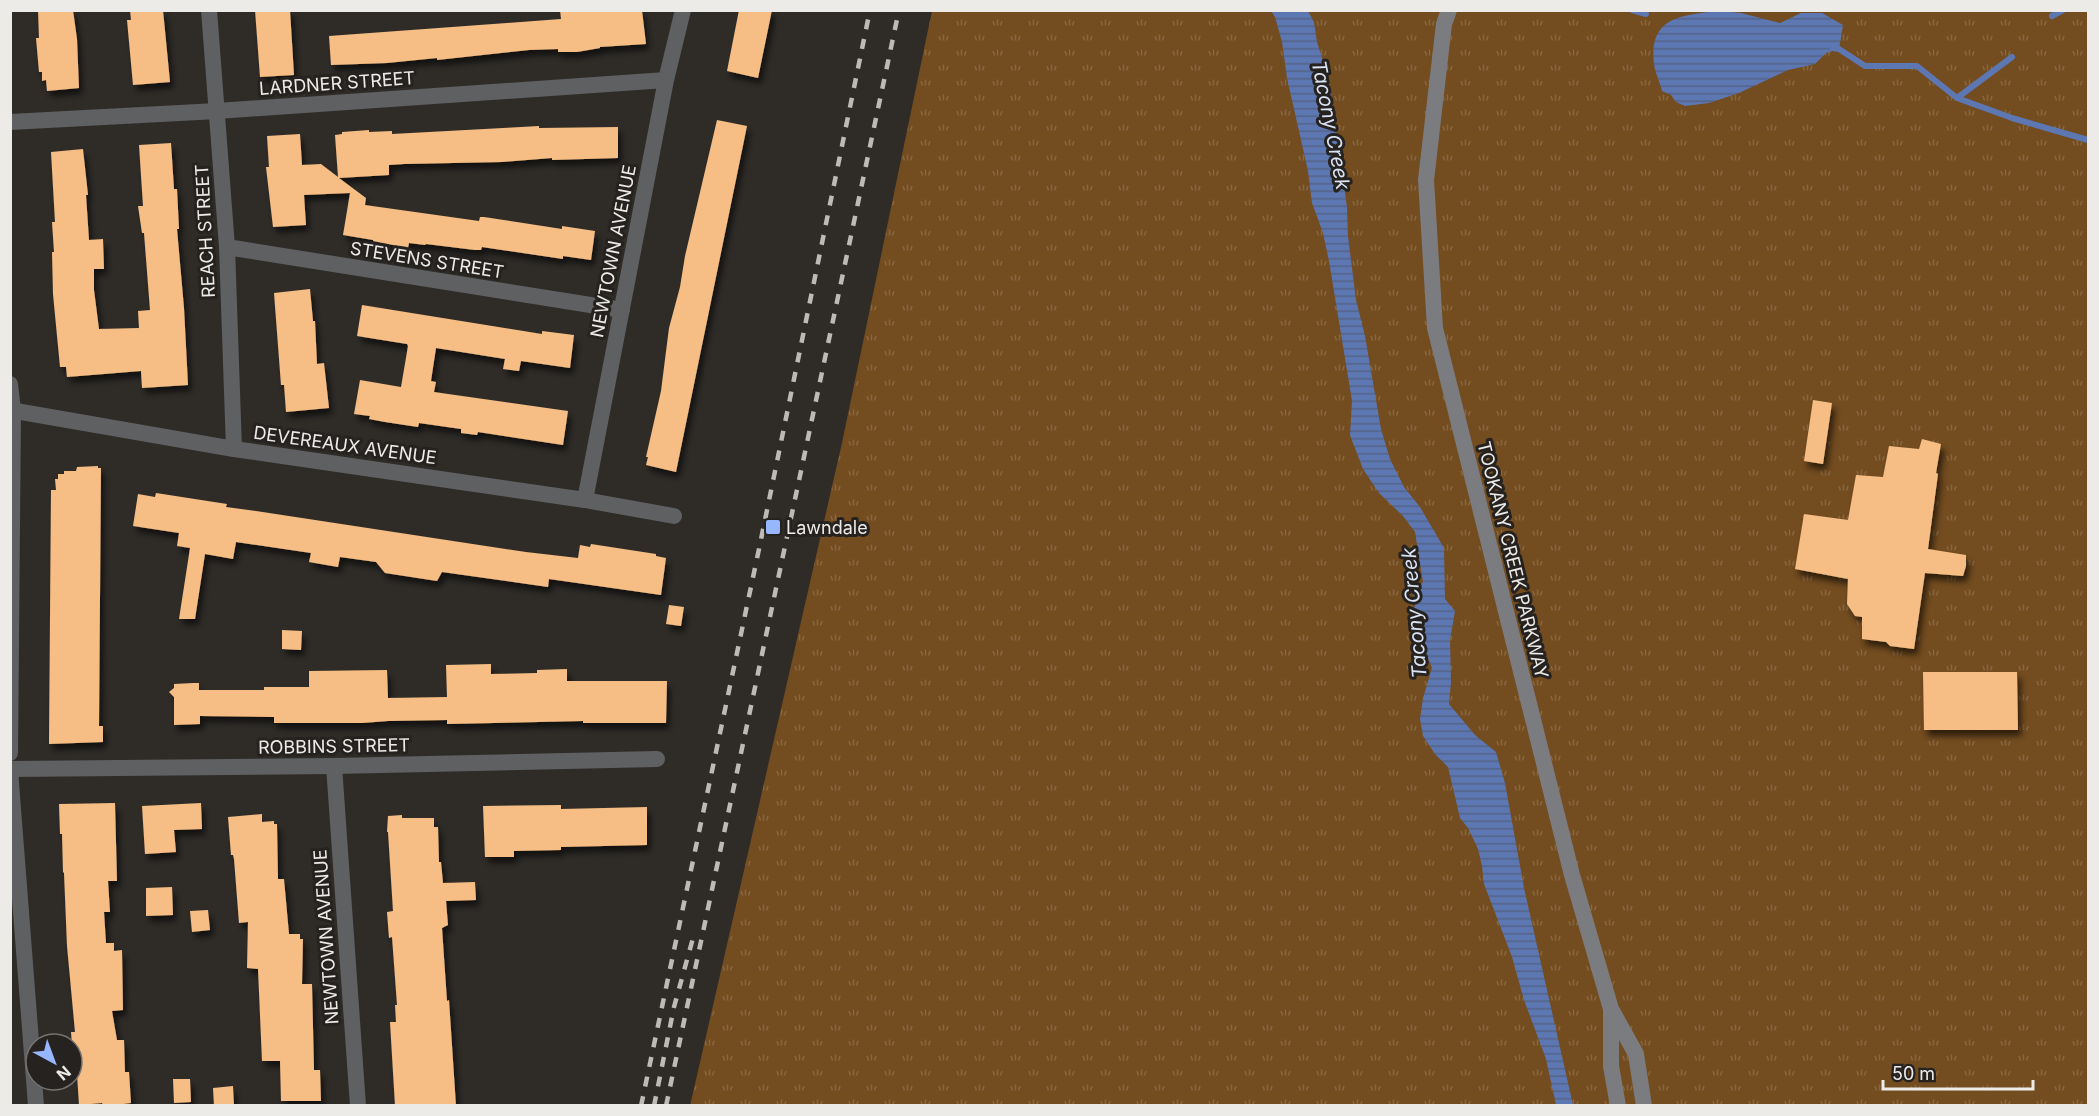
<svg xmlns="http://www.w3.org/2000/svg" width="2099" height="1116" viewBox="0 0 2099 1116" font-family="Inter,sans-serif">
	<style>
		.grass { fill: url(#grass-tufts) }
		.water { fill: url(#water-rules) }
		.lines { fill: none; stroke-linecap: round; stroke-linejoin: round }
		.stream { stroke: #5d77b3; stroke-width: 6 }
		.building { fill: #f6be84; filter: url(#shadow) }
		.minor { stroke: #5f6062; stroke-width: 16 }
		.tertiary { stroke: #5f6062; stroke-width: 16 }
		.secondary { stroke: #7b7c7f; stroke-width: 16 }
		.rail { stroke: #bdbbb8; stroke-width: 4.5; stroke-dasharray: 10 10; stroke-linecap: butt }
		.poi-dot { fill: #96b6fd; stroke: #25221f; stroke-width: 2 }
		.labels { text-anchor: middle; dominant-baseline: central; stroke-width: 6; stroke-linejoin: round; paint-order: stroke }
		.street-label { font-size: 18px; fill: #edebe8; stroke: #25221f }
		.poi-label { font-size: 18px; fill: #edebe8; stroke: #25221f; text-anchor: start }
		.water-label { font-size: 20px; font-style: italic; fill: #dae2f4; stroke: #25221f }
	</style>
	<defs>
		<pattern id="grass-tufts" width="24" height="20" patternUnits="userSpaceOnUse" patternTransform="scale(1.5)"><rect width="24" height="20" fill="#734c1f"/><path d="M3 7l-1-3M5 7V3M7 7l1-3M15 17l-1-3M17 17v-4M19 17l1-3" fill="none" stroke="#876640"/></pattern>
		<pattern id="water-rules" width="6" height="5" patternUnits="userSpaceOnUse" patternTransform="scale(1.5)"><rect width="6" height="5" fill="#5d77b3"/><path d="M0 2.5h6" fill="none" stroke="#546387"/></pattern>
		<filter id="shadow"><feDropShadow dx="3.5" dy="6" stdDeviation="3" flood-color="#0009"/></filter>
	</defs>
	<rect width="100%" height="100%" fill="#2f2c28"/>
	<path class="grass" d="M 932,11 L 2088,11 L 2088,1105 L 690,1106 L 842,443 Z"/>
	<path class="water" d="M 1271,11 L 1308,11 L 1314,22 L 1317,42 L 1329,80 L 1347,207 L 1348,236 L 1356,300 L 1365,336 L 1381,429 L 1390,459 L 1404,487 L 1420,507 L 1444,548 L 1445,599 L 1455,611 L 1450,640 L 1451,682 L 1449,704 L 1475,735 L 1496,752 L 1505,783 L 1524,888 L 1573,1105 L 1556,1105 L 1546,1059 L 1524,1000 L 1512,957 L 1484,884 L 1482,866 L 1478,849 L 1468,828 L 1460,818 L 1448,767 L 1435,754 L 1423,736 L 1420,719 L 1423,698 L 1432,668 L 1411,614 L 1415,606 L 1414,591 L 1423,582 L 1415,532 L 1403,516 L 1379,493 L 1363,469 L 1350,435 L 1352,401 L 1329,261 L 1323,233 L 1312,203 L 1308,171 L 1287,78 L 1282,42 L 1275,17 Z
		M 1719,11 L 1741,13 L 1780,23 L 1801,13 L 1822,13 L 1843,25 L 1839,49 L 1826,53 L 1815,64 L 1788,70 L 1739,93 L 1709,103 L 1685,106 L 1676,102 L 1671,95 L 1662,91 C 1660,82 1655,73 1654,64 C 1648,16 1683,15 1719,11 Z"/>
	<g class="lines">
		<path class="stream" d="M 1632,10 L 1646,14
			M 2052,16 L 2063,10
			M 1833,48 L 1839,49 L 1865,66 L 1917,66 L 1957,98 L 2012,57
			M 1957,98 L 2012,118 L 2088,140"/>
	</g>
	<path class="building" d="M 38,10 L 73,10 L 77,39 L 79,88 L 47,91 L 46,80 L 42,81 L 42,72 L 39,72 L 36,38 L 39,38 Z
		M 130,10 L 163,10 L 170,82 L 133,85 L 127,20 L 131,20 Z
		M 255,10 L 290,10 L 294,75 L 260,77 Z
		M 560,10 L 642,10 L 646,44 L 600,47 L 600,48 L 577,52 L 558,52 L 558,49 L 529,50 L 437,60 L 437,58 L 387,63 L 331,65 L 329,36 L 561,19 Z
		M 739,10 L 772,10 L 758,78 L 727,71 Z
		M 717,120 L 747,126 L 676,472 L 646,465 L 648,457 L 646,457 L 661,391 L 669,328 L 680,287 L 685,256 Z
		M 539,126 L 539,128 L 618,127 L 618,158 L 552,160 L 552,158 L 502,162 L 404,164 L 389,165 L 389,175 L 339,178 L 366,198 L 365,205 L 479,221 L 480,217 L 484,217 L 562,229 L 562,226 L 595,231 L 591,260 L 563,256 L 563,259 L 482,247 L 481,250 L 475,250 L 426,244 L 425,245 L 409,243 L 408,248 L 373,241 L 373,240 L 343,235 L 350,193 L 304,195 L 306,225 L 273,227 L 266,167 L 269,167 L 267,136 L 300,134 L 302,165 L 321,164 L 338,177 L 335,135 L 342,134 L 342,132 L 369,130 L 369,132 L 392,131 L 392,134 Z
		M 171,143 L 174,189 L 177,189 L 179,229 L 177,229 L 184,308 L 188,385 L 142,388 L 141,371 L 67,377 L 66,367 L 60,367 L 53,294 L 52,252 L 54,252 L 52,222 L 55,222 L 51,152 L 83,149 L 88,195 L 86,195 L 89,240 L 103,239 L 104,269 L 94,269 L 94,290 L 99,329 L 139,328 L 138,311 L 150,310 L 144,233 L 142,233 L 138,206 L 143,206 L 139,145 Z
		M 310,289 L 313,321 L 315,321 L 317,364 L 324,363 L 329,408 L 286,412 L 284,385 L 281,385 L 274,293 Z
		M 362,305 L 542,334 L 542,331 L 574,335 L 570,368 L 521,361 L 519,371 L 503,369 L 505,359 L 436,348 L 431,381 L 436,382 L 434,392 L 568,411 L 563,445 L 478,432 L 477,435 L 461,433 L 461,429 L 419,423 L 418,427 L 385,422 L 369,419 L 370,416 L 354,414 L 360,380 L 401,387 L 408,346 L 407,344 L 357,336 Z
		M 1813,400 L 1832,403 L 1823,464 L 1804,461 Z
		M 1922,439 L 1941,444 L 1936,473 L 1938,474 L 1928,549 L 1966,555 L 1966,566 L 1963,576 L 1925,573 L 1914,649 L 1890,646 L 1886,642 L 1862,639 L 1862,617 L 1855,616 L 1847,604 L 1848,579 L 1795,569 L 1804,514 L 1848,520 L 1856,475 L 1883,477 L 1889,446 L 1919,449 Z
		M 98,466 L 98,468 L 101,468 L 99,726 L 103,726 L 103,742 L 49,744 L 51,490 L 56,490 L 55,479 L 58,479 L 58,474 L 64,474 L 64,471 L 76,471 L 77,467 Z
		M 156,493 L 227,504 L 226,507 L 256,511 L 526,552 L 578,558 L 580,545 L 590,547 L 591,544 L 656,554 L 656,556 L 666,558 L 661,595 L 549,579 L 548,587 L 442,572 L 437,581 L 385,573 L 376,562 L 340,557 L 338,567 L 309,562 L 311,553 L 236,542 L 233,559 L 205,554 L 195,619 L 179,619 L 190,548 L 177,546 L 179,533 L 133,526 L 138,494 L 155,497 Z
		M 669,605 L 684,607 L 681,626 L 666,624 Z
		M 282,630 L 302,631 L 301,650 L 282,649 Z
		M 491,664 L 491,674 L 537,673 L 537,670 L 567,669 L 567,681 L 667,681 L 666,723 L 583,723 L 583,721 L 447,724 L 447,720 L 388,721 L 362,723 L 274,723 L 274,717 L 200,716 L 200,724 L 174,725 L 174,697 L 169,692 L 174,688 L 174,684 L 193,683 L 199,683 L 199,690 L 264,690 L 264,687 L 309,687 L 309,671 L 387,670 L 388,698 L 447,697 L 446,665 Z
		M 1923,672 L 2017,672 L 2018,730 L 1924,730 Z
		M 115,803 L 117,881 L 108,881 L 110,912 L 104,912 L 106,943 L 114,943 L 114,951 L 122,950 L 123,1010 L 112,1011 L 117,1040 L 124,1040 L 125,1072 L 129,1072 L 131,1103 L 107,1106 L 103,1106 L 102,1103 L 79,1105 L 76,1059 L 73,1059 L 71,1032 L 75,1032 L 67,946 L 64,873 L 63,872 L 62,834 L 60,834 L 59,804 Z
		M 201,803 L 202,829 L 174,830 L 176,852 L 145,854 L 142,806 Z
		M 561,805 L 561,809 L 647,807 L 647,845 L 561,847 L 561,850 L 514,851 L 514,857 L 485,857 L 483,806 Z
		M 262,814 L 262,822 L 274,821 L 274,824 L 277,824 L 278,879 L 284,879 L 289,934 L 300,934 L 300,939 L 303,939 L 302,984 L 312,984 L 314,1070 L 320,1070 L 321,1101 L 281,1101 L 280,1061 L 262,1061 L 258,969 L 247,968 L 248,922 L 239,923 L 234,859 L 233,855 L 231,855 L 228,817 Z
		M 402,815 L 402,818 L 434,818 L 434,827 L 438,827 L 439,862 L 441,862 L 443,883 L 475,882 L 476,900 L 446,901 L 448,925 L 442,928 L 447,1001 L 449,1000 L 456,1106 L 395,1106 L 390,1022 L 396,1022 L 395,1005 L 397,1005 L 392,937 L 389,938 L 387,912 L 393,911 L 388,832 L 387,832 L 388,816 Z
		M 172,887 L 173,915 L 146,916 L 146,888 Z
		M 208,910 L 210,930 L 192,932 L 190,911 Z
		M 173,1079 L 190,1079 L 191,1102 L 174,1103 Z
		M 233,1086 L 234,1106 L 214,1106 L 213,1088 Z"/>
	<g class="lines">
		<path class="minor" d="M 209,10 L 227,247 L 234,449
			M 10,122 L 217,111 L 666,80
			M 227,247 L 622,310
			M 10,384 L 13,411 L 10,753
			M 585,500 L 666,80 L 683,10
			M 334,766 L 358,1106
			M 10,770 L 36,1106"/>
		<path class="tertiary" d="M 10,410 L 234,449 L 585,500 L 674,516
			M 10,769 L 334,766 L 657,759"/>
		<path class="secondary" d="M 1449,10 L 1444,24 L 1426,180 L 1435,328 L 1572,875 L 1611,1009 L 1636,1054 L 1644,1106
			M 1611,1010 L 1611,1066 L 1618,1106"/>
		<path class="rail" d="M 641,1106 L 759,549 L 870,10
			M 654,1106 L 674,1007 L 693,938
			M 666,1106 L 899,10"/>
	</g>
	<rect class="poi-dot" x="765" y="519" width="16" height="16" rx="3"/>
	<g class="labels">
		<g class="street-label">
			<text transform="translate(337 83) rotate(-4)">LARDNER STREET</text>
			<text transform="translate(205 231) rotate(-93)">REACH STREET</text>
			<text transform="translate(613 251) rotate(-79)">NEWTOWN AVENUE</text>
			<text transform="translate(427 260) rotate(9)">STEVENS STREET</text>
			<text transform="translate(345 445) rotate(8)">DEVEREAUX AVENUE</text>
			<text transform="translate(1513 560) rotate(76)">TOOKANY CREEK PARKWAY</text>
			<text transform="translate(334 746) rotate(-1)">ROBBINS STREET</text>
			<text transform="translate(326 937) rotate(-94)">NEWTOWN AVENUE</text>
		</g>
		<g class="poi-label">
			<text x="786" y="527">Lawndale</text>
		</g>
		<g class="water-label">
			<text transform="translate(1331 125) rotate(79)">Tacony Creek</text>
			<text transform="translate(1414 613) rotate(-95)">Tacony Creek</text>
		</g>
	</g>
	<rect width="2099" height="1116" fill="none" stroke="#edebe8" stroke-width="24"/>
	<g transform="translate(54 1062) rotate(139)"><circle r="28" fill="#25221f" stroke="#75726f" stroke-width="1.5"/>
	<path d="M0-4.5L10 22L0 15L-10 22Z" fill="#96b6fd"/>
	<text y="-9" font-size="16" font-weight="bold" text-anchor="middle" fill="#edebe8">N</text>
	</g>
	<path d="M1883 1080v9h150v-9" fill="none" stroke="#edebe8" stroke-width="3"/>
	<text x="1892" y="1080" font-size="18" fill="#edebe8" stroke="#25221f" stroke-width="4.5" paint-order="stroke">50 m</text>
</svg>
